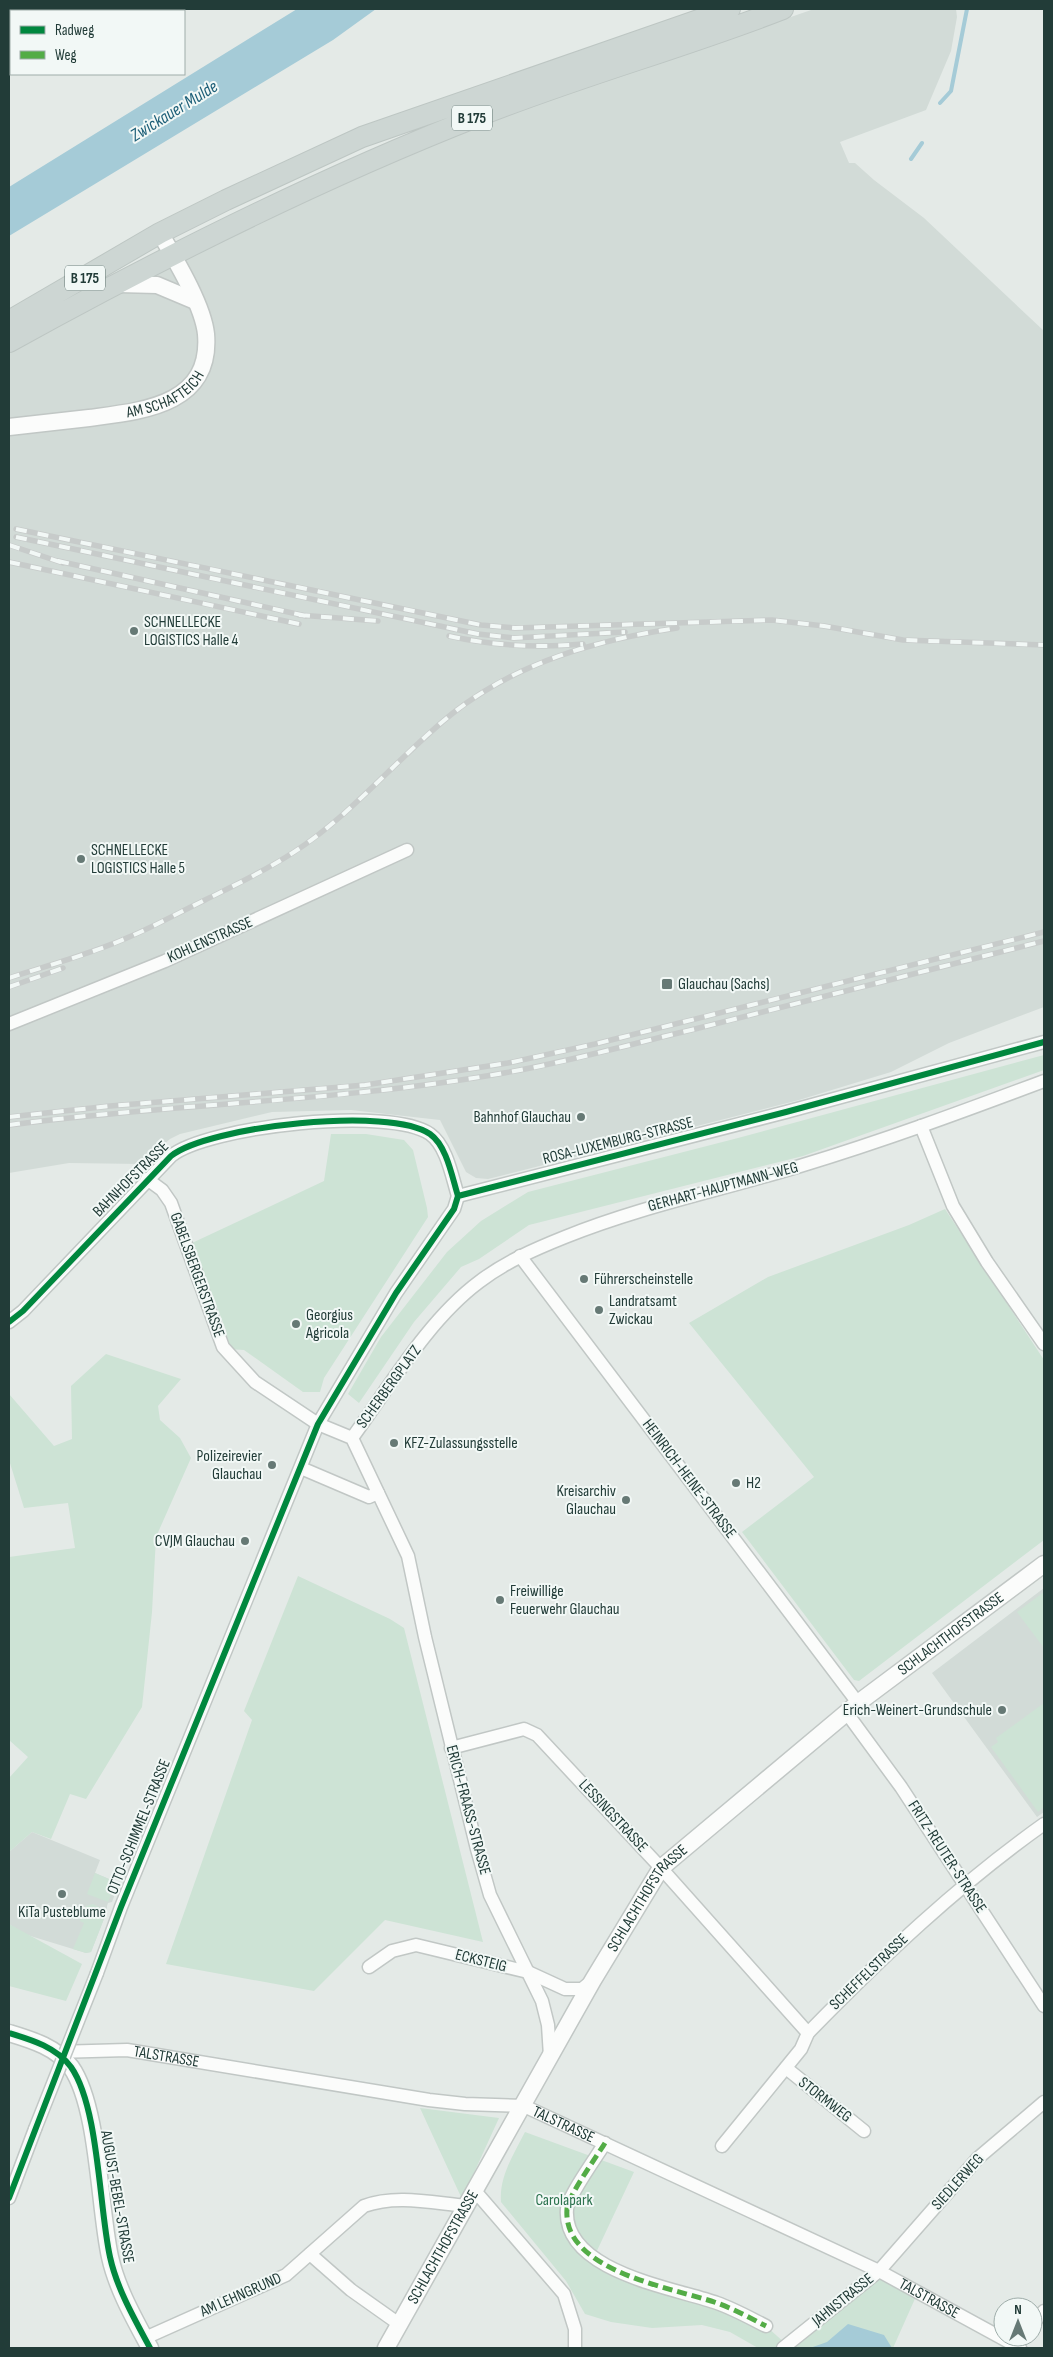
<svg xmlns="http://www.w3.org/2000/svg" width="1053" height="2357" viewBox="0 0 1053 2357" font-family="'Sofia Sans Condensed',sans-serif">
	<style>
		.built { fill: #d2dbd7 }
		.green { fill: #cde3d5 }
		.water { fill: #a5cbd7 }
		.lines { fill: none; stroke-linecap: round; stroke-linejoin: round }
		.stream { stroke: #a5cbd7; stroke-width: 4 }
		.minor-casing { stroke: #c1c7c5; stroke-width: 15 }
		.tertiary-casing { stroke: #c1c7c5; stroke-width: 19 }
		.primary-casing { stroke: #bdc6c3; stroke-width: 22 }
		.minor { stroke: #fbfcfb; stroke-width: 12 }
		.tertiary { stroke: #fbfcfb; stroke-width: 16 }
		.primary { stroke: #cdd6d3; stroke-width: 20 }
		.rail-casing { stroke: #c7cbca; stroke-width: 5.5 }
		.rail { stroke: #f2f8f6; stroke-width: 4; stroke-dasharray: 11; stroke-linecap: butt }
		.minor-bridge-casing { stroke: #c1c7c5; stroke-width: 15; stroke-linecap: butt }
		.minor-bridge { stroke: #fbfcfb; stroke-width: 12 }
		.quiet { stroke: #53ac46; stroke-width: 5; stroke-dasharray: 10 5; stroke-linecap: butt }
		.cycleway-casing { stroke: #f2f8f6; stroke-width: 9 }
		.cycleway { stroke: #00873e; stroke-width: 6 }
		.poi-dot { fill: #667975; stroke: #f2f8f6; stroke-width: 2 }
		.labels { text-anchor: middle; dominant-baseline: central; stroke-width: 4; stroke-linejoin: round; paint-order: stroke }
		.shield { fill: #f2f8f6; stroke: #607471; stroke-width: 1 }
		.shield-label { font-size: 15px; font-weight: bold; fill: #223c38 }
		.street-label { font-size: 16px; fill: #223c38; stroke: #f2f8f6 }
		.poi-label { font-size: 16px; fill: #223c38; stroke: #f2f8f6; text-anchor: start }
		.park-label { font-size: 16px; fill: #2d734f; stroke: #f2f8f6 }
		.water-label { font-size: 18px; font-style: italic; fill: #1d5f78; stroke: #f2f8f6 }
	</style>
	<rect width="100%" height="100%" fill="#e4eae7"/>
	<path class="built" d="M 814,9 L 956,9 L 957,17 L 951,51 L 926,110 L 840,142 L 849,163 L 855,163 L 874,180 L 924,218 L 1044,331 L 1044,1007 L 949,1043 L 891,1072 L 799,1100 L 488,1179 L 476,1178 L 466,1172 L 440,1120 L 351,1110 L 272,1112 L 180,1134 L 170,1139 L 141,1164 L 69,1163 L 9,1173 L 9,351 L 295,201 L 506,115 Z
		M 1044,1588 L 1044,1812 L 1037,1817 L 932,1673 Z
		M 32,1832 L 100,1860 L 95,1873 L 116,1882 L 118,1886 L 112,1902 L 108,1903 L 107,1906 L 107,1911 L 91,1952 L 86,1953 L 24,1934 L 9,1924 L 9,1852 Z"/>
	<path class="green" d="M 1044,1055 L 1044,1070 L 803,1156 L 529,1225 L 479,1259 L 461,1267 L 414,1322 L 359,1403 L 348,1394 L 381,1337 L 447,1252 L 481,1221 L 528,1192 L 738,1138 Z
		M 331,1134 L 366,1134 L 404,1140 L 413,1150 L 427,1208 L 428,1217 L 324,1378 L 320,1392 L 303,1392 L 244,1350 L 228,1349 L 226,1330 L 192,1243 L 324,1181 Z
		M 945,1209 L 1044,1360 L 1044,1540 L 859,1681 L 854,1680 L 742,1532 L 814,1477 L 689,1323 L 768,1277 L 909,1225 Z
		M 106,1354 L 181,1379 L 158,1406 L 160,1420 L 180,1438 L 191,1458 L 156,1537 L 152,1612 L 142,1707 L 86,1799 L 70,1794 L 51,1839 L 32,1832 L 9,1852 L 9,1778 L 28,1757 L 9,1740 L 9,1557 L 75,1548 L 68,1503 L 24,1508 L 9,1460 L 9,1394 L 54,1446 L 72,1439 L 71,1386 Z
		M 298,1576 L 390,1619 L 404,1628 L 483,1942 L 385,1920 L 314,1991 L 166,1964 L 252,1720 L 244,1711 Z
		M 1044,1592 L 1044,1648 L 1017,1612 Z
		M 1044,1703 L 1044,1807 L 1038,1812 L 991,1747 L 998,1742 L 996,1738 Z
		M 95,1873 L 116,1882 L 108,1902 L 87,1894 Z
		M 93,1904 L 107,1911 L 91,1952 L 86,1953 L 73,1949 L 84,1923 L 80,1921 L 86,1906 Z
		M 9,1924 L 82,1964 L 66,2001 L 9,1986 Z
		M 420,2108 L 499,2118 L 462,2199 Z
		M 525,2132 L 634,2172 L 594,2257 L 766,2326 L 787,2345 L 879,2271 L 918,2292 L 893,2348 L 758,2348 L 730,2332 L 702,2325 L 652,2328 L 611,2322 L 585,2314 L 566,2281 L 501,2202 C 499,2176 514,2154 525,2132 Z"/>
	<path class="water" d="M 297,9 L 376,9 L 333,40 L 9,236 L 9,187 Z
		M 848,2324 L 884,2335 L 892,2348 L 810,2348 L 827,2342 Z"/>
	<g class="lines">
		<path class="stream" d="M 97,11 L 101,9
			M 9,58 L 11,57
			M 940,103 L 951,91 L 967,9
			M 911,159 L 922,143"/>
		<g class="minor-casing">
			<g id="minor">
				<path d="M 9,1024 L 165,961 L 407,850"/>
				<path d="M 921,1126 L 953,1206 L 987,1262 L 1044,1344"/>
				<path d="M 147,1179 L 162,1190 L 171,1203 L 223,1347 L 255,1382 L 318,1424 L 352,1438 L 408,1556 L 425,1637 L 477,1849 L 490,1895 L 542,2001 L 548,2025 L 550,2056"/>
				<path d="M 458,1196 L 786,1112 L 1044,1042"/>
				<path d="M 520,1256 L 858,1703"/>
				<path d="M 9,1322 L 23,1311 L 171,1156 C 208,1126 391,1106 430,1134 C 447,1146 452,1177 458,1196"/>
				<path d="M 352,1438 C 390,1386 428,1320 479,1282 C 505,1262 535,1249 565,1237 C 642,1206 722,1190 800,1166 C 883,1141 964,1111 1044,1081"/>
				<path d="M 301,1468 L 369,1497 L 378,1493"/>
				<path d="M 846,1712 L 901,1787 L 1044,2006"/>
				<path d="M 451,1748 L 524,1729 L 537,1735 L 661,1868 L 808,2033"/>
				<path d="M 369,1967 L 392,1951 L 416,1945 L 528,1972 L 565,1989 L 582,1989 L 593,1980"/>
				<path d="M 97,1973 L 121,1907 L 318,1424 L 396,1293 L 454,1209 L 458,1196"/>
				<path id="s1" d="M 56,2052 L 127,2050 L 429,2100 L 465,2104 L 524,2106 L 879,2271 L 1020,2348"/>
				<path d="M 786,2068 L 864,2131"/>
				<path d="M 605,2143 C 597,2156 568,2196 567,2209 C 562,2272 675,2288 717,2303 C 734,2309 750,2318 766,2326"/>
				<path d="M 722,2146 L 801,2049 L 808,2033 C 881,1958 958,1885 1044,1824"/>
				<path d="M 475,2191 L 564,2294 L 575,2329 L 575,2348"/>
				<path d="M 9,2198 L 35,2129"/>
				<path d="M 310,2254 L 351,2290 L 399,2324"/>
				<path d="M 1036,2320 L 1044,2311"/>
				<path d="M 145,2338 L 286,2275 L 364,2206 C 396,2194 433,2203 466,2206"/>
				<path d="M 783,2348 L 879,2271 L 978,2158 L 1044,2102"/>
			</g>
		</g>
		<g class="tertiary-casing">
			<g id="tertiary">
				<path d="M 119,284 L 157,285 L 195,301"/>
				<path id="s2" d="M 9,427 C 35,424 62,421 89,418 C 141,411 212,406 206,334 C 203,305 175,259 160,233"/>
				<path d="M 9,2033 C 32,2040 56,2047 71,2067 C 99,2107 99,2208 110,2257 C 117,2289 135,2320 150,2348"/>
				<path id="s3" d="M 386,2348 L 593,1980 L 661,1868 L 858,1703 L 1044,1564"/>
			</g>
		</g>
		<g class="primary-casing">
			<path id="primary" d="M 9,321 L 160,233 L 226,200 L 362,137 L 730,9
				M 9,342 C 161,258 316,180 479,116 C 579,76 683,48 783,9"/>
		</g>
		<use href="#minor" class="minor"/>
		<use href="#tertiary" class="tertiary"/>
		<use href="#primary" class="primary"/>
		<g class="rail-casing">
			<path id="rail" d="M 16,529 L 481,625 L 515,628 L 772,620 L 824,626 L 903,640 L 1044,645
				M 16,537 L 478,634 L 514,638 L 625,632
				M 9,545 L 63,563
				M 58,561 L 306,616
				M 9,562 L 299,624
				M 299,615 L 378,621
				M 449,636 C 494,646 538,648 583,644
				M 9,978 C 49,965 91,954 129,937 C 155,926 180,912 205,900 C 235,885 265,871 294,852 C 353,814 398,757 453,713 C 518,662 597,640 677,628
				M 9,987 L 63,968
				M 9,1117 L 110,1106 L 365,1085 L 508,1063 L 595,1044 L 1044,932
				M 9,1125 C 173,1103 340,1102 504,1073 C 568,1062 631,1044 695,1029 C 811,1000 928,970 1044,941"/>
		</g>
		<use href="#rail" class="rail"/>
		<g class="minor-bridge-casing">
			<path id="minor-bridge" d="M 35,2129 L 97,1973"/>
		</g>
		<use href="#minor-bridge" class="minor-bridge"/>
		<path class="quiet" d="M 605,2143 C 597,2156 568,2196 567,2209 C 562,2272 675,2288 717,2303 C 734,2309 750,2318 766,2326"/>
		<g class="cycleway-casing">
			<path id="cycleway" d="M 458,1196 L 786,1112 L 1044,1042
				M 9,1322 L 23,1311 L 171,1156 C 208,1126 391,1106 430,1134 C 447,1146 452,1177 458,1196
				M 9,2033 C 32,2040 56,2047 71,2067 C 99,2107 99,2208 110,2257 C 117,2289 135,2320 150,2348
				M 9,2198 L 121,1907 L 318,1424 L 396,1293 L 454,1209 L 458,1196"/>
		</g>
		<use href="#cycleway" class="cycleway"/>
	</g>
	<g class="poi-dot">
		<circle cx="134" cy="631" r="5"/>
		<circle cx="81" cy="859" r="5"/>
		<rect x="661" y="978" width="12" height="12" rx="2.5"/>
		<circle cx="581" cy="1117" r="5"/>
		<circle cx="584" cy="1279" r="5"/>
		<circle cx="599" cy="1310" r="5"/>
		<circle cx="296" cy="1324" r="5"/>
		<circle cx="394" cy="1443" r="5"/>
		<circle cx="272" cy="1465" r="5"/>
		<circle cx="736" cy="1483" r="5"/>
		<circle cx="626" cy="1500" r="5"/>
		<circle cx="245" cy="1541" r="5"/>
		<circle cx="500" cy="1600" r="5"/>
		<circle cx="1002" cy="1710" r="5"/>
		<circle cx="62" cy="1894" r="5"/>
	</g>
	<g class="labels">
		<g class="shield">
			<rect x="452" y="105.5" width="40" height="25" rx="4"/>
			<rect x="65" y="265.5" width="40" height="25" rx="4"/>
		</g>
		<g class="shield-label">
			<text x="472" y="118">B 175</text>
			<text x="85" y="278">B 175</text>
		</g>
		<g class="street-label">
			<text stroke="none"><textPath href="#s2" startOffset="162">AM SCHAFTEICH</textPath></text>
			<text transform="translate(210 940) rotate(-24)">KOHLENSTRASSE</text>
			<text transform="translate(618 1141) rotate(-14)">ROSA-LUXEMBURG-STRASSE</text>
			<text transform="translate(131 1179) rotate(-45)">BAHNHOFSTRASSE</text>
			<text transform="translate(723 1187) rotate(-15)">GERHART-HAUPTMANN-WEG</text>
			<text transform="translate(197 1275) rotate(70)">GABELSBERGERSTRASSE</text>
			<text transform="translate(389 1387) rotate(-54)">SCHERBERGPLATZ</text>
			<text transform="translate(689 1479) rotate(53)">HEINRICH-HEINE-STRASSE</text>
			<text stroke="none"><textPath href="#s3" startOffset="926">SCHLACHTHOFSTRASSE</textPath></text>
			<text transform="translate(468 1810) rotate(75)">ERICH-FRAASS-STRASSE</text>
			<text transform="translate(613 1816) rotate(47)">LESSINGSTRASSE</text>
			<text transform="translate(139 1827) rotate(-68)">OTTO-SCHIMMEL-STRASSE</text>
			<text transform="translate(947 1857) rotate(57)">FRITZ-REUTER-STRASSE</text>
			<text stroke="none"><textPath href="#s3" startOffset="521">SCHLACHTHOFSTRASSE</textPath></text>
			<text transform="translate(481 1961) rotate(14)">ECKSTEIG</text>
			<text transform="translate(869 1972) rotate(-44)">SCHEFFELSTRASSE</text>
			<text stroke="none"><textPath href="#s1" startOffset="111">TALSTRASSE</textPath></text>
			<text transform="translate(825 2100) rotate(38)">STORMWEG</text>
			<text stroke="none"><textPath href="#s1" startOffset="516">TALSTRASSE</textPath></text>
			<text transform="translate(958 2182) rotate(-48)">SIEDLERWEG</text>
			<text transform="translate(117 2197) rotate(80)">AUGUST-BEBEL-STRASSE</text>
			<text stroke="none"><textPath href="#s3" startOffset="116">SCHLACHTHOFSTRASSE</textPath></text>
			<text transform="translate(241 2295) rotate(-24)">AM LEHNGRUND</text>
			<text stroke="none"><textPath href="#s1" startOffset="921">TALSTRASSE</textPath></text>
			<text transform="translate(843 2300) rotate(-39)">JAHNSTRASSE</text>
		</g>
		<g class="poi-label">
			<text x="144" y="622">SCHNELLECKE<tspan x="144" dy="18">LOGISTICS Halle 4</tspan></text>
			<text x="91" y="850">SCHNELLECKE<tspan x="91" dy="18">LOGISTICS Halle 5</tspan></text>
			<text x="678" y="984">Glauchau (Sachs)</text>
			<text x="571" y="1117" text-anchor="end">Bahnhof Glauchau</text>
			<text x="594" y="1279">Führerscheinstelle</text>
			<text x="609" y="1301">Landratsamt<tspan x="609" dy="18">Zwickau</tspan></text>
			<text x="306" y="1315">Georgius<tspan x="306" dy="18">Agricola</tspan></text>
			<text x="404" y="1443">KFZ-Zulassungsstelle</text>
			<text x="262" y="1456" text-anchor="end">Polizeirevier<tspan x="262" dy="18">Glauchau</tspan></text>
			<text x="746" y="1483">H2</text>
			<text x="616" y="1491" text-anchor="end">Kreisarchiv<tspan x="616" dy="18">Glauchau</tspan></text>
			<text x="235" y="1541" text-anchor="end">CVJM Glauchau</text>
			<text x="510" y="1591">Freiwillige<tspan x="510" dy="18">Feuerwehr Glauchau</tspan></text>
			<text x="992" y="1710" text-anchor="end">Erich-Weinert-Grundschule</text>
			<text x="62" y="1912" text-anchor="middle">KiTa Pusteblume</text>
		</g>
		<g class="park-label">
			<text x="564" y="2200">Carolapark</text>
		</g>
		<g class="water-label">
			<text transform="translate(174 111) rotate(-32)">Zwickauer Mulde</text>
		</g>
	</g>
	<rect width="1053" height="2357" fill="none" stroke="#223c38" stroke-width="20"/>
	<rect x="10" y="10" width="175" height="65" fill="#f2f8f6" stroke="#9fadaa"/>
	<rect x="20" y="26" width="25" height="8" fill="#00873e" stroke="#9fadaa"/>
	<text x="55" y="35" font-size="15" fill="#223c38">Radweg</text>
	<rect x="20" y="51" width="25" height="8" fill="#53ac46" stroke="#9fadaa"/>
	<text x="55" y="60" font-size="15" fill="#223c38">Weg</text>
	<g transform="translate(1018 2322)"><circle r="24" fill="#f2f8f6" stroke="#9fadaa"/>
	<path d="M0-4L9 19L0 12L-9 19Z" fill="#667975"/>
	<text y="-8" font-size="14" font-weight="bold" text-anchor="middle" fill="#223c38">N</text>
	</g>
</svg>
